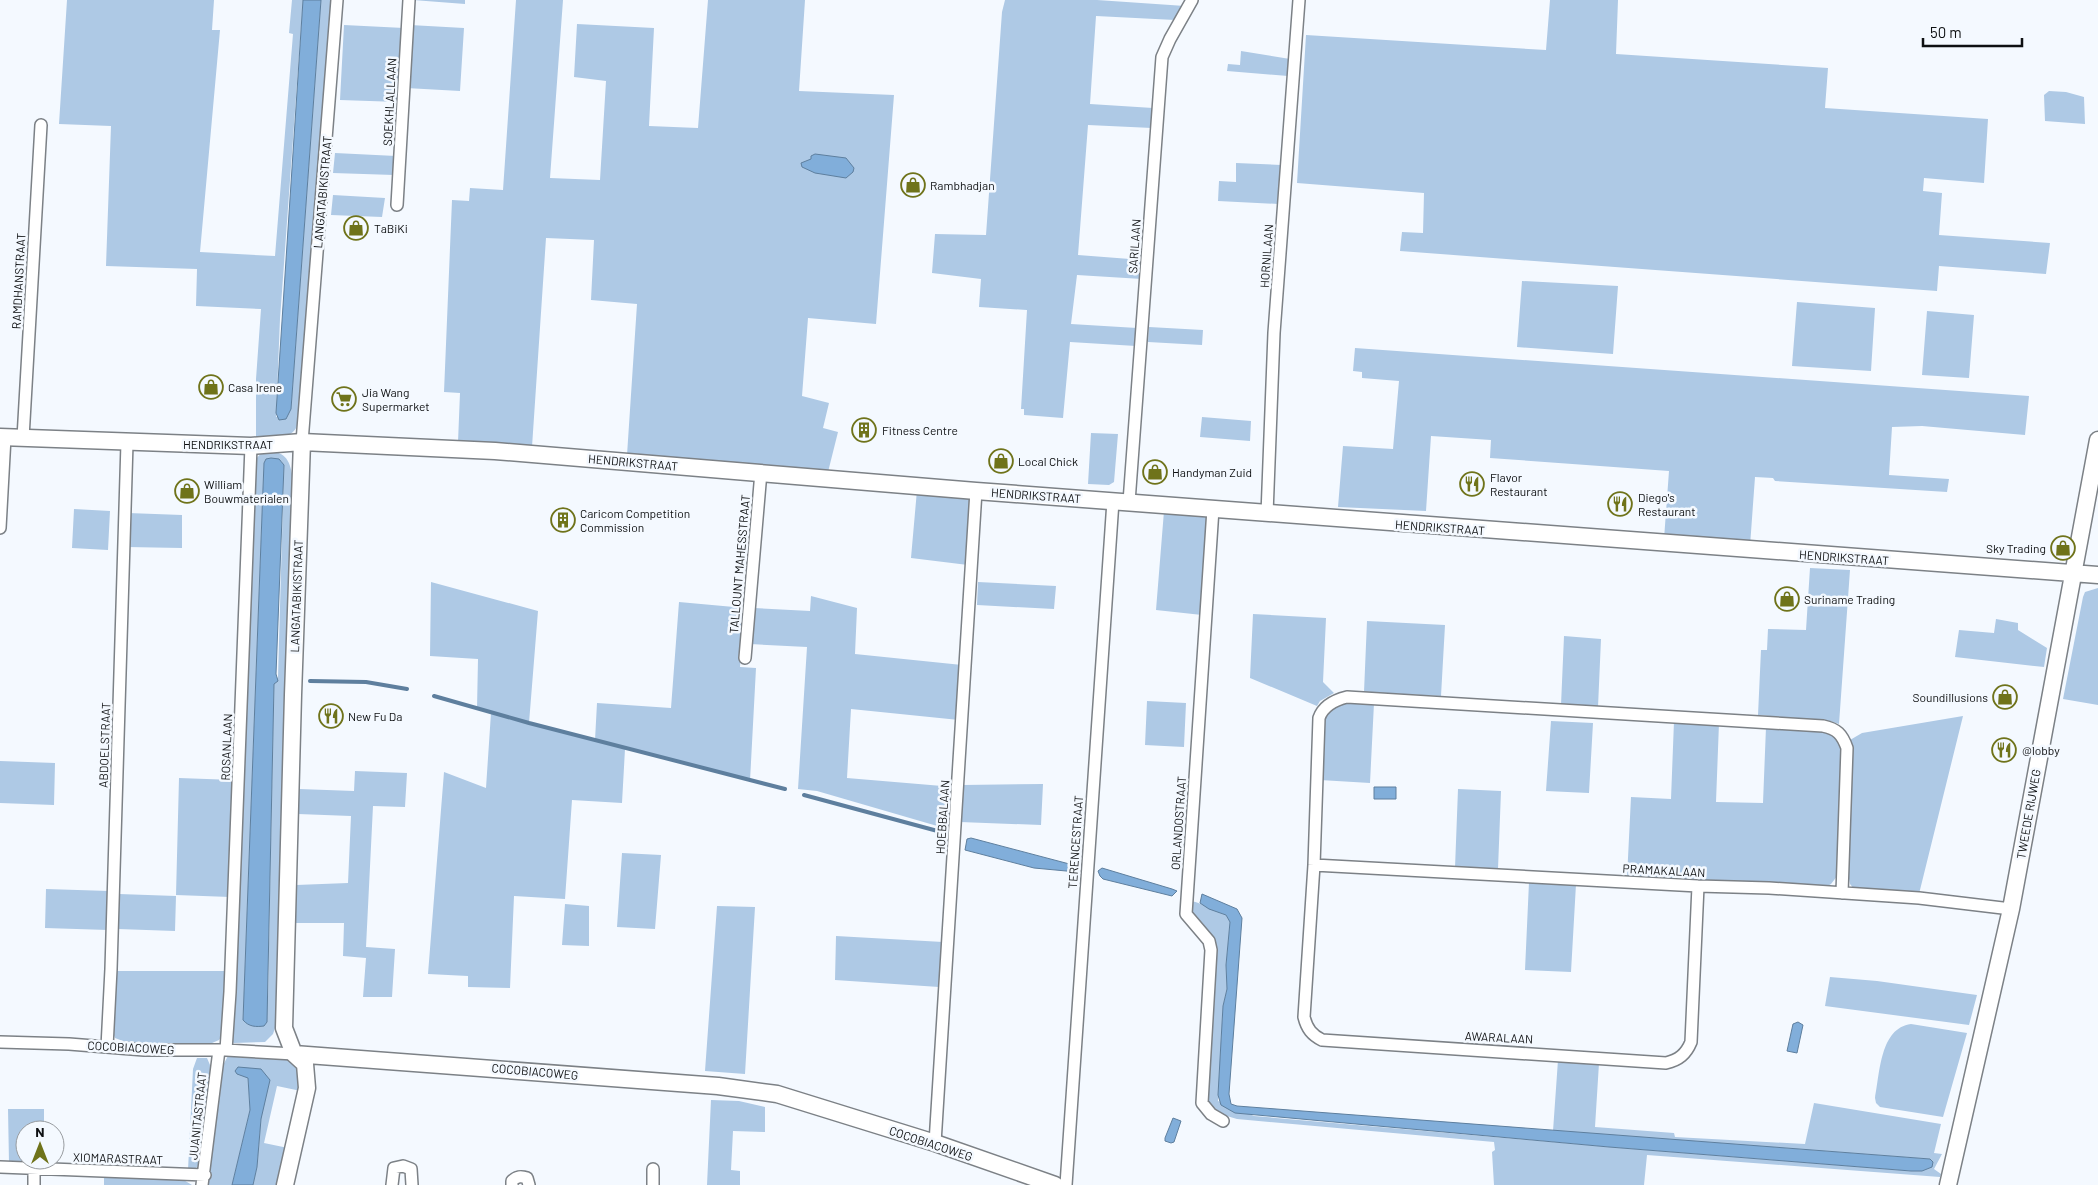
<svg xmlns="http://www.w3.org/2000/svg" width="2098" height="1185" viewBox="0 0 2098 1185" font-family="Barlow,sans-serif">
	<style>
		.green { fill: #aec9e5; fill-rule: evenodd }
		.water { fill: #81aeda; stroke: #5e7f9e }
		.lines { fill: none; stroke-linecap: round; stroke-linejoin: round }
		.stream { stroke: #5e7f9e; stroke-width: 4 }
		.street-casing { stroke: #7c8186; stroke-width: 14 }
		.secondary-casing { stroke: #7c8186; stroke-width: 19 }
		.street { stroke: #fff; stroke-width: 11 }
		.secondary { stroke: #fff; stroke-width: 16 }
		.labels { text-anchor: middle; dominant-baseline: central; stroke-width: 5; stroke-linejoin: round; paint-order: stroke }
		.street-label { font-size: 12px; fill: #0e1012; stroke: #f4f9ff }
		.poi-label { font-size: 12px; fill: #0e1012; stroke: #f4f9ff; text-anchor: start }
	</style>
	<rect width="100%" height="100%" fill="#f4f9ff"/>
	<path class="green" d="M 67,0 L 214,0 L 212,30 L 220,30 L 200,252 L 275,256 L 293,34 L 289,33 L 292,0 L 303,0 L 280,319 L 276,417 L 291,409 L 321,0 L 331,0 L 297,426 C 291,441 271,437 256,438 L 256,379 L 261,309 L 196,306 L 197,269 L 106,266 L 111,126 L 59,124 Z
		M 413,0 L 465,0 L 465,4 Z
		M 516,0 L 563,0 L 550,178 L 600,180 L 606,81 L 574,77 L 577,24 L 654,28 L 649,126 L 698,128 L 708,0 L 805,0 L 799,91 L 894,95 L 876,324 L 808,318 L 802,396 L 829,403 L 823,428 L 838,432 L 828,472 L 627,455 L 637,304 L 591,300 L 594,240 L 546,238 L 532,447 L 458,442 L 460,393 L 444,392 L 452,200 L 469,201 L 470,188 L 503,190 Z
		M 1005,0 L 1097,0 L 1185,6 L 1175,20 L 1096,16 L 1090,104 L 1153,108 L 1152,128 L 1088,125 L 1078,255 L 1143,260 L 1142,279 L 1077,275 L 1071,324 L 1137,328 L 1136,346 L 1070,342 L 1063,418 L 1024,415 L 1024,409 L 1021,409 L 1027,310 L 979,307 L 981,279 L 932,273 L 935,234 L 986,235 L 1002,12 Z
		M 1550,0 L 1618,0 L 1616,54 L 1828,68 L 1825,108 L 1988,119 L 1984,183 L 1924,178 L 1923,191 L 1942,193 L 1939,235 L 2050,243 L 2046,274 L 1939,266 L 1937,291 L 1400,251 L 1402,232 L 1423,233 L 1424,193 L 1297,183 L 1306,35 L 1546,50 Z
		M 344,25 L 404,28 L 399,102 L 340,100 Z
		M 410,25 L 464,28 L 460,91 L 406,88 Z
		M 1241,51 L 1290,59 L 1288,76 L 1227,71 L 1228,64 L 1240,65 Z
		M 2049,91 L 2066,92 L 2084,97 L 2085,124 L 2045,121 L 2044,95 Z
		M 335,153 L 396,156 L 394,175 L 333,173 Z
		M 1236,163 L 1281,165 L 1279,204 L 1218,201 L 1219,181 L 1236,182 Z
		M 333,195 L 385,198 L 382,217 L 331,215 Z
		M 1522,281 L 1618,286 L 1613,354 L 1517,347 Z
		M 1797,302 L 1875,308 L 1871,371 L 1792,366 Z
		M 1927,311 L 1974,315 L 1969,378 L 1922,375 Z
		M 1149,327 L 1203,330 L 1202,345 L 1148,342 Z
		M 1355,348 L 2029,396 L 2025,435 L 1922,426 L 1892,427 L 1889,475 L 1949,479 L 1947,492 L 1775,481 L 1773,478 L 1755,477 L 1750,546 L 1664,539 L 1669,471 L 1490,458 L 1491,440 L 1431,436 L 1426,511 L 1338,507 L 1343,446 L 1393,449 L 1399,381 L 1362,378 L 1362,372 L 1353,371 Z
		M 1202,417 L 1251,421 L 1250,441 L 1200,437 Z
		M 1091,433 L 1118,434 L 1114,482 L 1109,485 L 1088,484 Z
		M 264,450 C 285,452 289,457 293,478 L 278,1019 L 273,1034 L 265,1042 L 234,1043 L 231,1041 L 255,460 ZM 281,461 L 284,466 L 278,677 L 274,683 L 268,997 L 243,1020 L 263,488 L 264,463 Z
		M 917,490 L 971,497 L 968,565 L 911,558 Z
		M 74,509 L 110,511 L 108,550 L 72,548 Z
		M 1164,511 L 1206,516 L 1207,519 L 1202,615 L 1156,610 Z
		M 128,513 L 182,515 L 182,548 L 127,547 Z
		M 1810,568 L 1850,570 L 1839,724 L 1830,721 L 1758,715 L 1761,650 L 1767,650 L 1768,629 L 1806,630 Z
		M 431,582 L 538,611 L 529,723 L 595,740 L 597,703 L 671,708 L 679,602 L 745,608 L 740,667 L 756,668 L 750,781 L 625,749 L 622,803 L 572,800 L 565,899 L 514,896 L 510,988 L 468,987 L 468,976 L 428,974 L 444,772 L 486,788 L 491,713 L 477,709 L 478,659 L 430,656 Z
		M 978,582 L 1056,586 L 1054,609 L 977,605 Z
		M 2098,588 L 2098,705 L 2063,699 L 2083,597 L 2085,592 Z
		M 811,596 L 857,608 L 855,654 L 962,665 L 959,720 L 851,709 L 847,778 L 954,787 L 951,830 L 817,791 L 798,789 L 807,647 L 750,644 L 754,608 L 810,611 Z
		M 1253,614 L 1326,618 L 1323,682 L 1334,693 L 1320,701 L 1317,706 L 1250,678 Z
		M 1996,619 L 2018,623 L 2018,630 L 2047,648 L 2044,667 L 1955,657 L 1959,630 L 1994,633 Z
		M 1367,621 L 1445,625 L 1441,696 L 1364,692 Z
		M 1564,636 L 1601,639 L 1598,707 L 1561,705 Z
		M 1147,701 L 1186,703 L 1184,747 L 1145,745 Z
		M 1343,702 L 1374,703 L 1370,783 L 1320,780 L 1321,723 L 1325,713 Z
		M 1963,716 L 1919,894 L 1854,889 L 1850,884 L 1848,873 L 1853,753 L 1850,740 L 1862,733 Z
		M 1551,721 L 1593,723 L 1589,793 L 1546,791 Z
		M 1674,721 L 1719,723 L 1716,802 L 1763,803 L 1766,727 L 1829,731 L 1840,743 L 1844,751 L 1838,875 L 1831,884 L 1826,887 L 1627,878 L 1631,797 L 1671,799 Z
		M 0,761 L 55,763 L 54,805 L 0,803 Z
		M 355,771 L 407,773 L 405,807 L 373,806 L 366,947 L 395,949 L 392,997 L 363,997 L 366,958 L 343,956 L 344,923 L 294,923 L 296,885 L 348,883 L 351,816 L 298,814 L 299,789 L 354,791 Z
		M 179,778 L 234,780 L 230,897 L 176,895 Z
		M 1043,784 L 1041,825 L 960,822 L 963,785 Z
		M 1458,789 L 1501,791 L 1498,869 L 1455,868 Z
		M 622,853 L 661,855 L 655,929 L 617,927 Z
		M 1529,882 L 1576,884 L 1571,972 L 1525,970 Z
		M 46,889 L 109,891 L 108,930 L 45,928 Z
		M 119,894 L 176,896 L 175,931 L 118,929 Z
		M 1191,901 C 1203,903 1214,911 1226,915 L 1230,922 L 1226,965 L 1227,989 L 1223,1006 L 1218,1101 L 1254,1116 L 1609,1147 L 1911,1171 L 1930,1159 L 1553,1131 L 1558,1060 L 1599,1063 L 1595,1127 L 1674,1133 L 1675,1137 L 1805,1144 L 1814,1103 L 1941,1124 L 1934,1153 L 1942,1154 L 1934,1169 L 1941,1174 L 1940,1177 L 1647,1155 L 1644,1185 L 1494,1185 L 1492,1152 L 1495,1150 L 1494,1142 L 1237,1119 C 1223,1115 1214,1112 1205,1101 L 1211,938 L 1203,925 L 1190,914 Z
		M 565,904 L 589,906 L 589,946 L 562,945 Z
		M 717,906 L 755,907 L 745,1074 L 705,1071 Z
		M 836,936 L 943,942 L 939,987 L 835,980 Z
		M 116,971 L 226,971 L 223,1034 L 219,1040 L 212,1043 L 128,1043 L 115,1038 L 113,1033 Z
		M 1830,977 L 1877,981 L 1977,995 L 1969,1025 L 1825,1006 Z
		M 1911,1024 L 1967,1033 L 1943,1117 L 1880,1107 L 1876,1103 L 1875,1098 C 1880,1073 1880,1028 1911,1024 Z
		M 229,1054 L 288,1059 C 302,1067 301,1076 301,1091 L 277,1086 L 264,1143 L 288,1148 L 280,1185 L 253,1185 L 257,1167 L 261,1119 L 248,1078 L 250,1110 L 232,1185 L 206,1185 L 221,1069 Z
		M 197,1058 L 207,1058 L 213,1072 L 199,1166 L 194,1169 L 188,1170 L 193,1069 Z
		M 711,1100 L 739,1101 L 765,1107 L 765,1132 L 733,1131 L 731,1170 L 740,1171 L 740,1185 L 707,1185 Z
		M 8,1109 L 44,1109 L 44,1130 L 25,1130 L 25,1160 L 44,1160 L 44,1164 L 9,1163 Z
		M 104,1177 L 182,1179 L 192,1185 L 104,1185 Z"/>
	<path class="water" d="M 303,0 L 321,0 L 291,409 L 286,419 L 279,420 L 276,413 Z
		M 815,154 L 846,158 L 854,168 L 853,172 L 846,178 L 815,173 L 802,167 L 801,163 L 811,159 L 811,156 Z
		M 271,458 L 279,459 L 284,465 L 276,674 L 278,681 L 274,684 L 267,1022 L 264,1026 C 256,1027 249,1027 243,1020 L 263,488 L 264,463 L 266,459 Z
		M 1374,787 L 1396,787 L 1396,799 L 1374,799 Z
		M 971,838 L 1077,866 L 1077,872 L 1034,868 L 965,850 L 967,839 Z
		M 1102,868 L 1172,889 L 1177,891 L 1172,896 L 1103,879 L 1100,876 L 1098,871 Z
		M 1202,894 L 1237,909 L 1242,918 L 1229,1094 L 1231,1104 L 1237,1106 L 1930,1159 L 1933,1162 L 1932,1167 L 1922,1171 L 1911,1171 L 1609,1147 L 1235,1113 L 1221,1105 L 1218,1095 L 1223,1006 L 1227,989 L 1226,965 L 1230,922 L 1226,915 L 1209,909 L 1200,903 Z
		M 1798,1022 L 1803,1025 L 1797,1053 L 1787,1051 L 1793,1024 Z
		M 238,1067 L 261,1069 L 270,1080 L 261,1119 L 257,1167 L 253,1185 L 232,1185 L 250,1110 L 248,1078 L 237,1074 L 235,1071 Z
		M 1173,1118 L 1181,1121 L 1174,1142 L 1171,1143 L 1165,1141 L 1165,1138 Z"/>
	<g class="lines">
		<path class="stream" d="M 310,681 L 366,682 L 407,689
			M 434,696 L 529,723 L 785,789
			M 804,795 L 945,833"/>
		<g class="street-casing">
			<path id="street" d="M 397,205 L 409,0
				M 23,438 L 41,125
				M 302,442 L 337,0
				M 1129,502 L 1162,57 L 1170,39 L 1192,0
				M 1213,509 L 1186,914 L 1209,941 L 1211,950 L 1202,1103 L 1211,1114 L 1223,1121
				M 1267,514 L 1274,333 L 1299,0
				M 0,528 L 5,437
				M 745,658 L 761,472
				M 1314,865 L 1698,886 L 1769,888 L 1919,898 L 2011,909
				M 1698,886 L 1691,1042 C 1686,1054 1679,1060 1666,1063 L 1322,1040 C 1312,1035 1307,1029 1304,1017 L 1314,865 L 1319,718 C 1323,706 1335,700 1347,697 L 1823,726 C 1837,729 1842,734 1847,748 L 1842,893
				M 0,1042 L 69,1044 L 144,1050 L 226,1050 L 294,1054
				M 107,1047 L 111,969 L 127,443
				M 226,1050 L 230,992 L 251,446
				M 935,1143 L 976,491
				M 0,1167 L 205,1175
				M 34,1169 L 34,1185
				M 202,1185 L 219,1050
				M 392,1185 L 394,1168 L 403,1166 L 411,1169 L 412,1185
				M 512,1185 L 512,1181 C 517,1176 521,1176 527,1178 L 529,1185
				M 653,1185 L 653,1169
				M 1066,1185 L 1113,501"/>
		</g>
		<g class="secondary-casing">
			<path id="secondary" d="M 0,437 L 251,446 L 302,442 L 495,451 L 976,491 L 2098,575
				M 294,1054 L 718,1086 L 777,1094 L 935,1143 L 1055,1185
				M 285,1185 L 307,1088 L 305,1064 L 294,1054 L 284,1028 L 293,695 L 302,442
				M 1948,1185 L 2011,909 L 2098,440"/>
		</g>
		<use href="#street" class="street"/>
		<use href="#secondary" class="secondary"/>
	</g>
	<defs>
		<g id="shop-ring" transform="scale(1.25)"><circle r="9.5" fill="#f4f9ff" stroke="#6f731a" stroke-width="1.5"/><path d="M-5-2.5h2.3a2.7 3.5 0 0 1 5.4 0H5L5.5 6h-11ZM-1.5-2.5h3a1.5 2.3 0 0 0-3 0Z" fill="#6f731a"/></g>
		<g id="supermarket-ring" transform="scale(1.25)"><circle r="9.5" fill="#f4f9ff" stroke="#6f731a" stroke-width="1.5"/><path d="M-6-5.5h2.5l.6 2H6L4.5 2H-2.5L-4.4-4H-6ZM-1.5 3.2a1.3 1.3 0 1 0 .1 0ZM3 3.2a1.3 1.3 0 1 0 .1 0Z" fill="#6f731a"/></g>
		<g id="building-ring" transform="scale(1.25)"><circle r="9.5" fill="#f4f9ff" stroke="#6f731a" stroke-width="1.5"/><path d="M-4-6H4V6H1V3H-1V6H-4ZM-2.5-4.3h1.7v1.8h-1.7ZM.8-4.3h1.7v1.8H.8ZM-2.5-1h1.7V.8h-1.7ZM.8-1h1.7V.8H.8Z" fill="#6f731a"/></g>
		<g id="restaurant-ring" transform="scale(1.25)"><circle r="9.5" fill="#f4f9ff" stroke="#6f731a" stroke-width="1.5"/><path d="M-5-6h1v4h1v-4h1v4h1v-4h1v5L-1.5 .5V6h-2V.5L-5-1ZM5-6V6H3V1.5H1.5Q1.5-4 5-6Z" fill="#6f731a"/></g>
	</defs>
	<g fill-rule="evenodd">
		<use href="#shop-ring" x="913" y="185"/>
		<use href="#shop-ring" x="356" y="228"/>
		<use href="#shop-ring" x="211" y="387"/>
		<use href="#supermarket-ring" x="344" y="399"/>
		<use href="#building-ring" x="864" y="430"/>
		<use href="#shop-ring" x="1001" y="461"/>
		<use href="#shop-ring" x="1155" y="472"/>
		<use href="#restaurant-ring" x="1472" y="484"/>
		<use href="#shop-ring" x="187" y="491"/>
		<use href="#restaurant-ring" x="1620" y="504"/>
		<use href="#building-ring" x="563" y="520"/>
		<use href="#shop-ring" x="2063" y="548"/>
		<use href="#shop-ring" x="1787" y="599"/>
		<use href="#shop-ring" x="2005" y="697"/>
		<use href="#restaurant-ring" x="331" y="716"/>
		<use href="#restaurant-ring" x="2004" y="750"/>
	</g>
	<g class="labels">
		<g class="street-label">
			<text transform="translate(389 102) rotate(-87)">SOEKHLALLAAN</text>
			<text transform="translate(322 192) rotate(-85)">LANGATABIKISTRAAT</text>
			<text transform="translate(1134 246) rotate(-86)">SARILAAN</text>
			<text transform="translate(1266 256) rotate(-86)">HORNILAAN</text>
			<text transform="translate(18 281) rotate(-87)">RAMDHANSTRAAT</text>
			<text x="228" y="444">HENDRIKSTRAAT</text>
			<text transform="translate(633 462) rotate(5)">HENDRIKSTRAAT</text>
			<text transform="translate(1036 495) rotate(4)">HENDRIKSTRAAT</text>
			<text transform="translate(1440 527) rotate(4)">HENDRIKSTRAAT</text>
			<text transform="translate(1844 557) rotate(4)">HENDRIKSTRAAT</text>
			<text transform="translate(739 564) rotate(-85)">TALLOUNT MAHESSTRAAT</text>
			<text transform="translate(296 596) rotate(-88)">LANGATABIKISTRAAT</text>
			<text transform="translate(104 745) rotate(-88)">ABDOELSTRAAT</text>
			<text transform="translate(226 747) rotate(-88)">ROSANLAAN</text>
			<text transform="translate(2028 814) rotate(-80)">TWEEDE RIJWEG</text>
			<text transform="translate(942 817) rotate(-86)">HOEBBALAAN</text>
			<text transform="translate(1178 823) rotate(-86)">ORLANDOSTRAAT</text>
			<text transform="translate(1075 842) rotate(-86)">TERENCESTRAAT</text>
			<text transform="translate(1664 870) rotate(3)">PRAMAKALAAN</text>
			<text transform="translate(1499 1037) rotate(3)">AWARALAAN</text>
			<text transform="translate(131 1047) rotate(3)">COCOBIACOWEG</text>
			<text transform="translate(535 1071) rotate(5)">COCOBIACOWEG</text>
			<text transform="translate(197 1116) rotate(-84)">JUANITASTRAAT</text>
			<text transform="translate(931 1143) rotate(18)">COCOBIACOWEG</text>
			<text transform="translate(118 1158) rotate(2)">XIOMARASTRAAT</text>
		</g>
		<g class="poi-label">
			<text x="930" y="185">Rambhadjan</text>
			<text x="374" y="228">TaBiKi</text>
			<text x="228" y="387">Casa Irene</text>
			<text x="362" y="392">Jia Wang<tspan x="362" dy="14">Supermarket</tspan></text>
			<text x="882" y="430">Fitness Centre</text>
			<text x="1018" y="461">Local Chick</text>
			<text x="1172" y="472">Handyman Zuid</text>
			<text x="1490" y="477">Flavor<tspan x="1490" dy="14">Restaurant</tspan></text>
			<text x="204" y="484">William<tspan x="204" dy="14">Bouwmaterialen</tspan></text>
			<text x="1638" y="497">Diego's<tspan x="1638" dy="14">Restaurant</tspan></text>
			<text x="580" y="513">Caricom Competition<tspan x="580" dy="14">Commission</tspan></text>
			<text x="2046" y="548" text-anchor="end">Sky Trading</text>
			<text x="1804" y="599">Suriname Trading</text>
			<text x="1988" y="697" text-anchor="end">Soundillusions</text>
			<text x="348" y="716">New Fu Da</text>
			<text x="2022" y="750">@lobby</text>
		</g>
	</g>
	<g transform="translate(40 1145)"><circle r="24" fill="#f4f9ff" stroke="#989ca0"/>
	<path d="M0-4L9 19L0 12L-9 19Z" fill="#6f731a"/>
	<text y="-8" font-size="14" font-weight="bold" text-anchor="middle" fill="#0e1012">N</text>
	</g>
	<path d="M1923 38v8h99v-8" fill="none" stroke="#0e1012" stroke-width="2.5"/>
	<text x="1930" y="38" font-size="15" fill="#0e1012" stroke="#f4f9ff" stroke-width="4" paint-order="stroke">50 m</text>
</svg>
